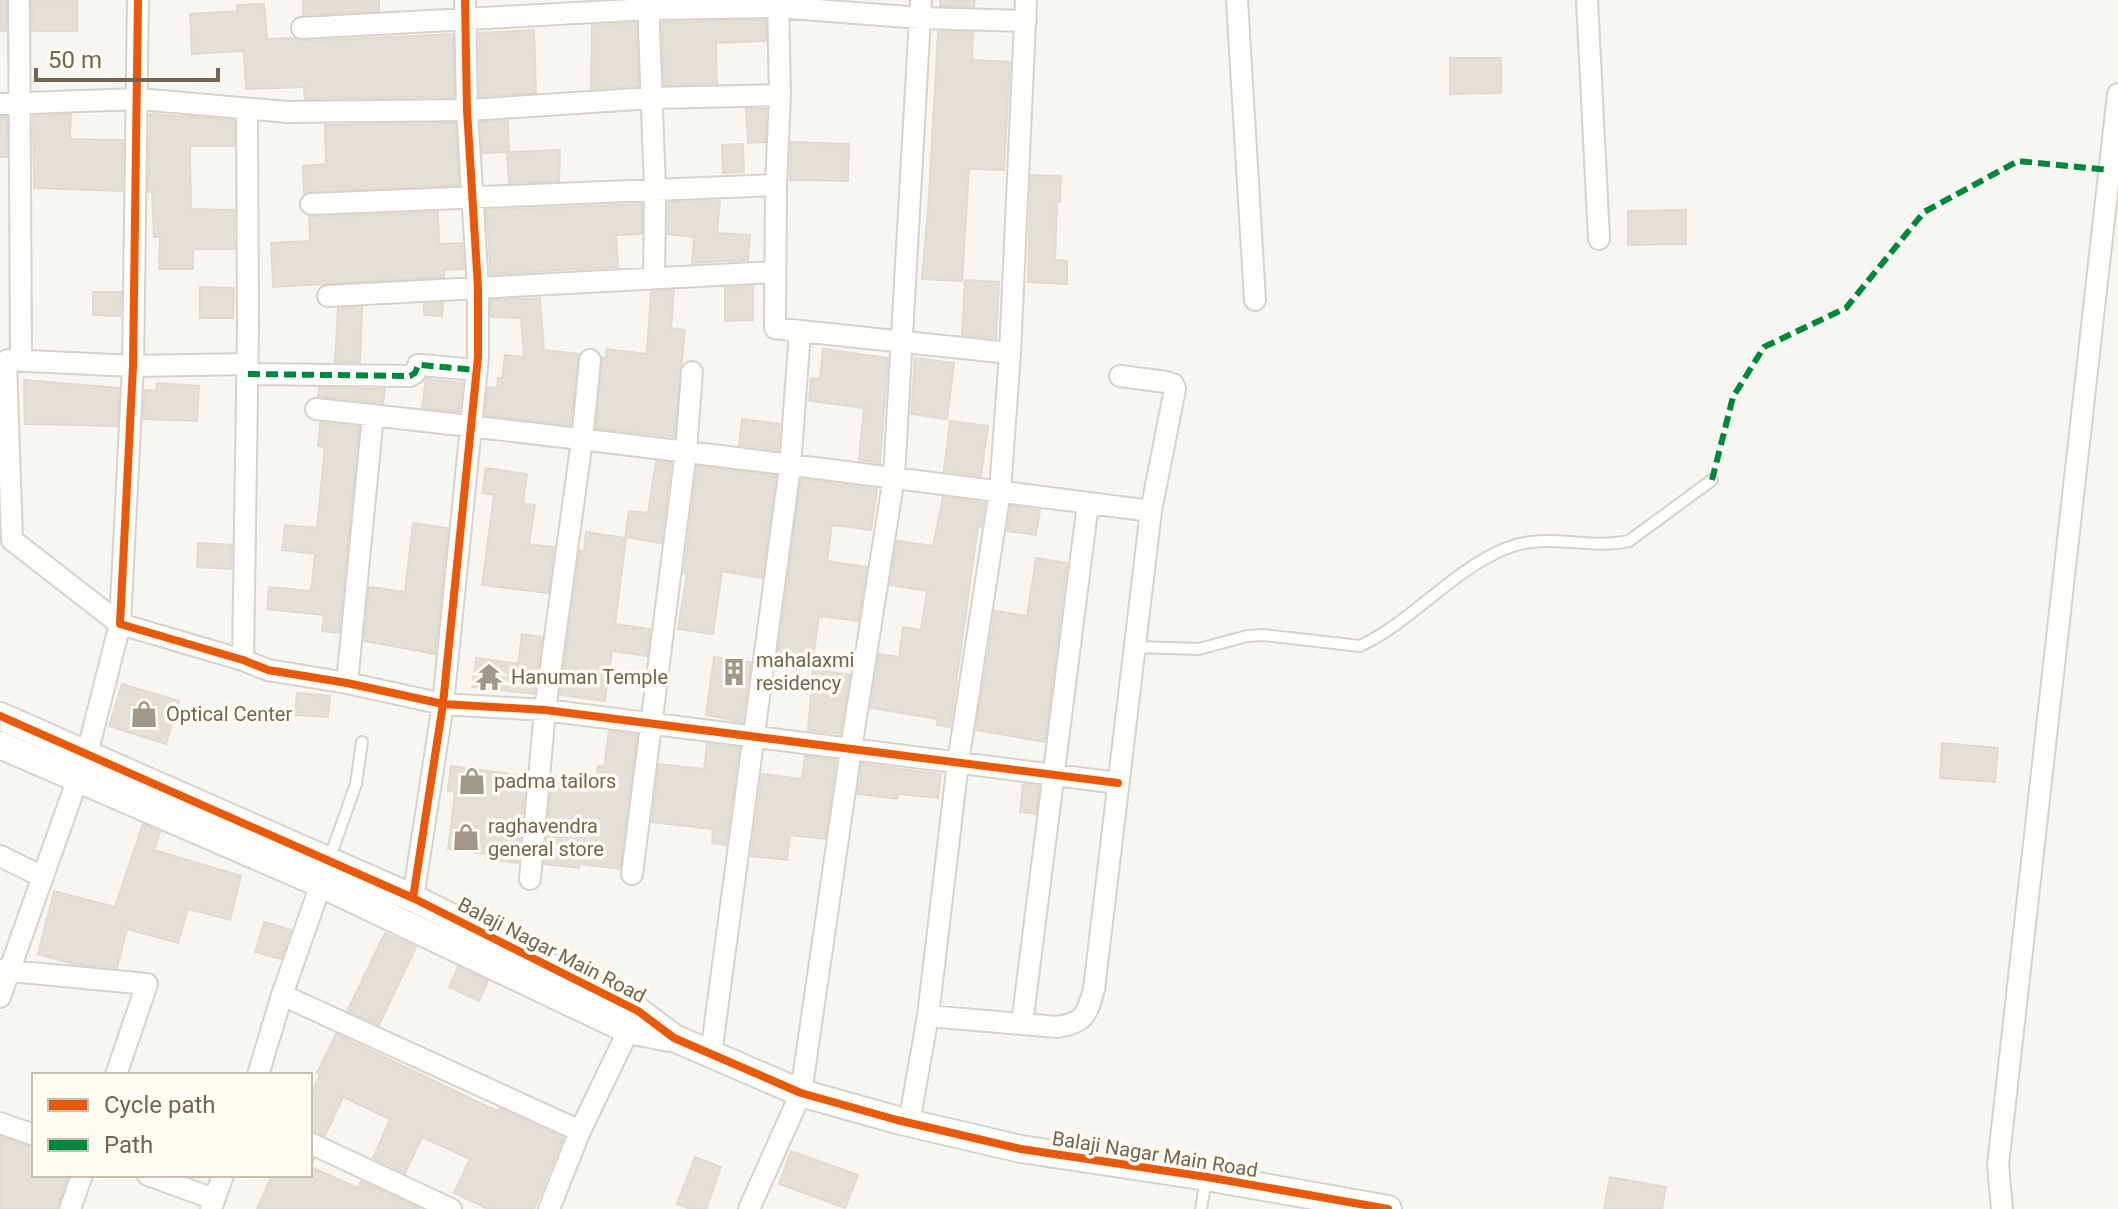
<svg xmlns="http://www.w3.org/2000/svg" width="2118" height="1209" viewBox="0 0 2118 1209" font-family="Roboto,sans-serif">
	<style>
		.building { fill: #e4dfd7; stroke: #e0dbd2; stroke-width: 2 }
		.lines { fill: none; stroke-linecap: round; stroke-linejoin: round }
		.service-casing { stroke: #d6d2cc; stroke-width: 14 }
		.minor-casing { stroke: #d6d2cc; stroke-width: 24 }
		.tertiary-casing { stroke: #d6d2cc; stroke-width: 30 }
		.service { stroke: #fefefd; stroke-width: 10 }
		.minor { stroke: #fefefd; stroke-width: 20 }
		.tertiary { stroke: #fefefd; stroke-width: 26 }
		.quiet { stroke: #00873e; stroke-width: 6; stroke-dasharray: 12 6; stroke-linecap: butt }
		.cycleway-casing { stroke: #fefcf3; stroke-width: 13 }
		.cycleway { stroke: #e8590c; stroke-width: 8 }
		.labels { text-anchor: middle; dominant-baseline: central; stroke-width: 7; stroke-linejoin: round; paint-order: stroke }
		.poi-label { font-size: 20px; fill: #746551; stroke: #fefcf3; text-anchor: start }
		.street-label { font-size: 20px; fill: #746551; stroke: #fefcf3 }
	</style>
	<rect width="100%" height="100%" fill="#f8f6f0"/>
	<path class="building" d="M 0,0 L 6,0 L 6,31 L 0,31 Z
		M 32,0 L 77,0 L 77,31 L 32,31 Z
		M 303,0 L 379,0 L 379,11 L 303,15 Z
		M 940,0 L 975,0 L 974,7 L 940,6 Z
		M 264,4 L 267,39 L 294,38 L 303,41 L 453,34 L 454,97 L 305,99 L 304,87 L 246,89 L 244,51 L 192,54 L 190,14 L 237,11 L 237,5 Z
		M 765,20 L 766,41 L 716,43 L 717,83 L 664,85 L 662,22 Z
		M 636,23 L 638,86 L 591,89 L 592,25 Z
		M 534,30 L 536,93 L 480,96 L 479,33 Z
		M 938,32 L 973,32 L 972,60 L 1010,62 L 1004,170 L 969,169 L 962,281 L 922,279 L 929,195 Z
		M 1450,58 L 1501,58 L 1501,93 L 1450,94 Z
		M 746,109 L 766,109 L 765,142 L 748,143 Z
		M 71,114 L 70,139 L 123,140 L 122,191 L 34,188 L 33,116 Z
		M 150,114 L 234,120 L 234,146 L 190,146 L 191,209 L 234,210 L 235,249 L 193,249 L 193,269 L 159,269 L 160,237 L 154,237 L 152,192 L 148,192 Z
		M 0,117 L 7,117 L 7,157 L 0,157 Z
		M 508,120 L 509,152 L 483,153 L 481,122 Z
		M 455,123 L 459,185 L 304,193 L 303,166 L 326,164 L 325,125 Z
		M 791,142 L 849,144 L 848,181 L 790,180 Z
		M 743,144 L 744,172 L 723,173 L 722,145 Z
		M 560,150 L 559,181 L 509,183 L 507,152 Z
		M 1031,175 L 1061,176 L 1060,202 L 1057,202 L 1055,260 L 1067,261 L 1067,284 L 1028,282 Z
		M 720,201 L 717,233 L 750,235 L 748,260 L 692,263 L 694,237 L 668,234 L 668,202 Z
		M 642,204 L 642,234 L 616,235 L 618,267 L 491,274 L 486,210 Z
		M 1686,210 L 1686,244 L 1628,245 L 1628,211 Z
		M 438,212 L 439,244 L 462,243 L 464,269 L 444,270 L 444,277 L 273,287 L 271,243 L 310,241 L 309,217 Z
		M 965,280 L 999,282 L 996,338 L 962,335 Z
		M 753,286 L 753,320 L 725,321 L 725,288 Z
		M 200,287 L 234,288 L 233,318 L 200,318 Z
		M 674,290 L 671,328 L 685,330 L 674,437 L 596,428 L 602,357 L 606,358 L 607,349 L 647,354 L 651,292 Z
		M 93,292 L 121,292 L 120,316 L 93,315 Z
		M 540,298 L 544,350 L 579,354 L 570,425 L 485,415 L 488,387 L 497,388 L 498,378 L 502,378 L 505,355 L 524,357 L 521,318 L 491,317 L 491,300 Z
		M 443,303 L 442,316 L 424,315 L 424,304 Z
		M 362,307 L 360,362 L 335,362 L 338,308 Z
		M 823,349 L 888,358 L 880,463 L 859,460 L 864,408 L 809,401 L 811,378 L 820,379 Z
		M 915,358 L 954,363 L 947,419 L 911,414 Z
		M 426,379 L 462,383 L 459,412 L 422,408 Z
		M 24,380 L 119,388 L 117,426 L 25,424 Z
		M 157,383 L 199,386 L 197,421 L 143,419 L 145,390 L 156,391 Z
		M 319,388 L 385,389 L 383,403 L 318,396 Z
		M 742,419 L 780,424 L 778,450 L 739,445 Z
		M 950,421 L 988,426 L 981,476 L 944,471 Z
		M 320,423 L 359,427 L 339,633 L 322,631 L 324,615 L 267,609 L 269,587 L 311,591 L 315,554 L 282,550 L 285,525 L 317,528 L 325,447 L 318,446 Z
		M 656,461 L 671,463 L 661,543 L 625,537 L 629,511 L 648,513 Z
		M 697,466 L 776,476 L 762,578 L 722,571 L 713,634 L 678,629 L 687,574 L 684,573 Z
		M 486,468 L 527,474 L 523,503 L 535,505 L 529,544 L 554,547 L 548,593 L 482,585 L 494,495 L 482,493 Z
		M 801,479 L 877,489 L 871,530 L 832,525 L 827,561 L 867,567 L 858,621 L 819,616 L 813,659 L 778,654 Z
		M 943,497 L 985,503 L 981,527 L 978,526 L 950,727 L 937,725 L 938,719 L 871,708 L 879,654 L 899,657 L 903,627 L 921,630 L 927,591 L 890,585 L 897,541 L 933,546 Z
		M 1011,506 L 1040,510 L 1036,535 L 1007,531 Z
		M 413,523 L 448,528 L 435,654 L 364,641 L 369,587 L 405,592 Z
		M 586,532 L 626,538 L 615,624 L 650,629 L 647,656 L 612,651 L 605,701 L 560,695 L 580,551 L 584,551 Z
		M 198,543 L 232,545 L 231,569 L 197,567 Z
		M 1036,558 L 1067,563 L 1045,742 L 976,730 L 995,611 L 1027,616 Z
		M 522,634 L 542,637 L 534,694 L 472,687 L 476,658 L 518,664 Z
		M 714,657 L 751,662 L 742,722 L 706,715 Z
		M 813,669 L 850,675 L 840,734 L 808,730 Z
		M 122,684 L 179,701 L 166,744 L 109,726 Z
		M 297,693 L 330,696 L 328,717 L 295,715 Z
		M 609,731 L 637,735 L 620,869 L 580,864 L 579,868 L 544,864 L 552,775 L 596,780 L 598,766 L 604,767 Z
		M 1942,743 L 1998,748 L 1995,782 L 1940,778 Z
		M 707,744 L 739,748 L 726,845 L 712,843 L 713,829 L 652,822 L 659,764 L 704,769 Z
		M 805,756 L 836,760 L 825,839 L 790,835 L 787,860 L 751,856 L 762,774 L 802,779 Z
		M 862,764 L 941,774 L 938,798 L 898,794 L 897,799 L 858,794 Z
		M 451,766 L 526,776 L 518,863 L 486,859 L 487,854 L 448,849 L 455,792 L 448,791 Z
		M 1023,784 L 1039,786 L 1036,814 L 1020,812 Z
		M 143,824 L 160,832 L 154,850 L 241,876 L 230,920 L 188,909 L 178,943 L 127,929 L 117,968 L 74,964 L 38,954 L 54,891 L 115,907 Z
		M 264,922 L 291,930 L 281,959 L 255,952 Z
		M 385,933 L 416,947 L 379,1025 L 347,1011 Z
		M 458,967 L 488,981 L 479,1001 L 449,987 Z
		M 336,1034 L 497,1111 L 499,1108 L 563,1138 L 534,1209 L 488,1209 L 454,1193 L 470,1159 L 422,1137 L 405,1173 L 373,1158 L 390,1119 L 343,1097 L 325,1136 L 310,1130 L 310,1097 L 320,1075 L 317,1073 Z
		M 0,1137 L 34,1148 L 34,1175 L 68,1175 L 57,1209 L 0,1209 Z
		M 791,1151 L 858,1175 L 845,1208 L 779,1184 Z
		M 310,1157 L 314,1159 L 311,1167 L 358,1188 L 361,1181 L 420,1209 L 257,1209 L 272,1175 L 310,1175 Z
		M 695,1157 L 721,1167 L 706,1209 L 690,1209 L 677,1204 Z
		M 1610,1177 L 1666,1187 L 1662,1209 L 1604,1209 Z"/>
	<g class="lines">
		<g class="service-casing">
			<path id="service" d="M 1135,647 L 1199,649 L 1247,636 L 1264,635 L 1360,646 C 1413,621 1452,570 1507,548 C 1546,532 1589,550 1629,541 L 1712,480
				M 329,860 L 356,784 L 362,742
				M 1201,1209 L 1206,1179"/>
		</g>
		<g class="minor-casing">
			<path id="minor" d="M 19,0 L 21,359
				M 138,0 L 133,366 L 120,624 L 243,660 L 268,670 L 347,683 L 443,704 L 545,710 L 1118,783
				M 648,0 L 655,190 L 654,278
				M 1237,0 L 1255,300
				M 1587,0 L 1599,239
				M 302,28 L 649,9 L 778,7 L 920,18 L 1026,21
				M 0,104 L 138,99 L 288,112 L 467,110 L 653,98 L 780,95
				M 311,204 L 776,185
				M 328,296 L 774,272
				M 800,331 L 1010,353
				M 8,360 L 133,366 L 248,364
				M 6,361 L 12,540 L 120,624 L 87,754
				M 248,374 L 410,376 L 415,373 L 418,365 L 421,365 L 476,370
				M 316,409 C 595,439 873,475 1151,511
				M 243,660 L 248,325 L 247,109
				M 347,683 L 373,415
				M 0,856 L 41,876
				M 632,874 L 686,451 L 692,372
				M 530,879 L 545,710 L 582,440 L 590,360
				M 413,898 L 443,704 L 478,357 L 478,288 L 467,110 L 465,0
				M 0,970 L 147,984 L 116,1075
				M 282,995 L 580,1131
				M 0,997 L 78,778
				M 928,1016 L 1057,1027 C 1085,1023 1087,1014 1094,989 L 1151,511 L 1175,389 L 1173,384 L 1166,382 L 1120,376
				M 1022,1024 L 1088,503
				M 711,1054 L 790,467 L 800,331 L 775,328 L 776,185 L 780,95 L 778,0
				M 258,1075 L 282,995 L 321,884
				M 0,1123 L 34,1135
				M 909,1123 L 928,1016 L 958,762 L 1000,491 L 1010,353 L 1026,0
				M 310,1143 L 451,1209
				M 148,1175 L 214,1199
				M 70,1209 L 82,1175
				M 211,1209 L 223,1175
				M 549,1209 L 580,1131 L 634,1019
				M 749,1209 L 801,1093 L 851,749 L 894,477 L 921,0
				M 2002,1209 L 1998,1165 L 2118,94"/>
		</g>
		<g class="tertiary-casing">
			<path id="tertiary" d="M 0,716 L 413,898 L 638,1011 L 674,1038 L 801,1093 L 897,1120 L 1021,1149 L 1207,1177 L 1388,1209
				M 0,745 L 321,884 L 628,1030 L 670,1038"/>
		</g>
		<use href="#service" class="service"/>
		<use href="#minor" class="minor"/>
		<use href="#tertiary" class="tertiary"/>
		<path class="quiet" d="M 248,374 L 410,376 L 415,373 L 418,365 L 421,365 L 476,370
			M 1712,480 L 1733,397 L 1764,347 L 1846,308 L 1924,212 L 2018,161 L 2109,170"/>
		<g class="cycleway-casing">
			<path id="cycleway" d="M 138,0 L 133,366 L 120,624 L 243,660 L 268,670 L 347,683 L 443,704 L 545,710 L 1118,783
				M 0,716 L 413,898 L 638,1011 L 674,1038 L 801,1093 L 897,1120 L 1021,1149 L 1207,1177 L 1388,1209
				M 413,898 L 443,704 L 478,357 L 478,288 L 467,110 L 465,0"/>
		</g>
		<use href="#cycleway" class="cycleway"/>
	</g>
	<defs>
		<g id="building-bare" transform="scale(2.16)"><path d="M-4-6H4V6H1V3H-1V6H-4ZM-2.5-4.3h1.7v1.8h-1.7ZM.8-4.3h1.7v1.8H.8ZM-2.5-1h1.7V.8h-1.7ZM.8-1h1.7V.8H.8Z" fill="#a29889" stroke="#fefcf3" stroke-width="2.5" paint-order="stroke"/></g>
		<g id="temple-bare" transform="scale(2.16)"><path d="M0-6L5-2H3V0L6.5 2.5H4V6H1.5V3h-3V6H-4V2.5H-6.5L-3 0V-2H-5Z" fill="#a29889" stroke="#fefcf3" stroke-width="2.5" paint-order="stroke"/></g>
		<g id="shop-bare" transform="scale(2.16)"><path d="M-5-2.5h2.3a2.7 3.5 0 0 1 5.4 0H5L5.5 6h-11ZM-1.5-2.5h3a1.5 2.3 0 0 0-3 0Z" fill="#a29889" stroke="#fefcf3" stroke-width="2.5" paint-order="stroke"/></g>
	</defs>
	<g fill-rule="evenodd">
		<use href="#building-bare" x="734" y="672"/>
		<use href="#temple-bare" x="489" y="677"/>
		<use href="#shop-bare" x="144" y="714"/>
		<use href="#shop-bare" x="472" y="781"/>
		<use href="#shop-bare" x="466" y="837"/>
	</g>
	<g class="labels">
		<g class="poi-label">
			<text x="756" y="660">mahalaxmi<tspan x="756" dy="23">residency</tspan></text>
			<text x="511" y="677">Hanuman Temple</text>
			<text x="166" y="714">Optical Center</text>
			<text x="494" y="781">padma tailors</text>
			<text x="488" y="826">raghavendra<tspan x="488" dy="23">general store</tspan></text>
		</g>
		<g class="street-label">
			<text transform="translate(552 950) rotate(27)">Balaji Nagar Main Road</text>
			<text transform="translate(1155 1154) rotate(9)">Balaji Nagar Main Road</text>
		</g>
	</g>
	<rect x="32" y="1073" width="280" height="104" fill="#fefcf3" stroke="#c7c0b2" stroke-width="2"/>
	<rect x="48" y="1099" width="40" height="12" fill="#e8590c" stroke="#c7c0b2" stroke-width="2"/>
	<text x="104" y="1113" font-size="24" fill="#746551">Cycle path</text>
	<rect x="48" y="1139" width="40" height="12" fill="#00873e" stroke="#c7c0b2" stroke-width="2"/>
	<text x="104" y="1153" font-size="24" fill="#746551">Path</text>
	<path d="M36 68v12h182v-12" fill="none" stroke="#746551" stroke-width="4"/>
	<text x="48" y="68" font-size="24" fill="#746551" stroke="#fefcf3" stroke-width="6" paint-order="stroke">50 m</text>
</svg>
